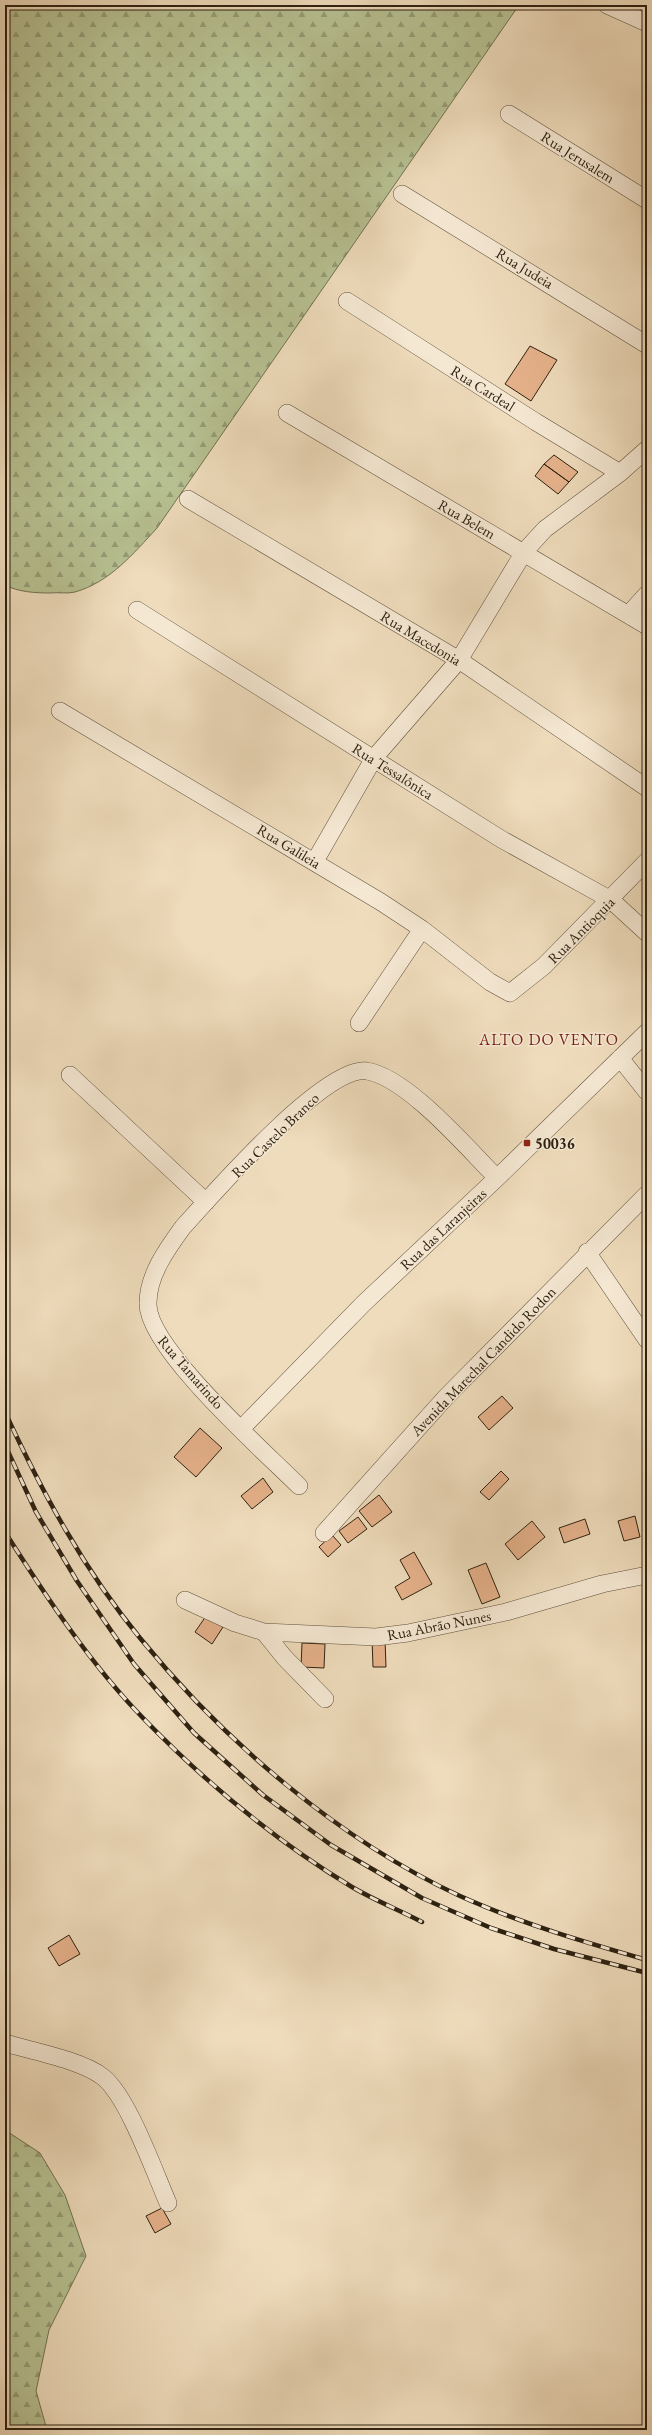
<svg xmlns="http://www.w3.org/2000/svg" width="652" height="2435" viewBox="0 0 652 2435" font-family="'EB Garamond',serif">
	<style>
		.forest { fill: url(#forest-firs); stroke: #727152 }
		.building { fill: #e6b28b; stroke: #2d2111 }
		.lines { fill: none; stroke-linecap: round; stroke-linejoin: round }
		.minor-casing { stroke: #5e503c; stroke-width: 18 }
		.minor { stroke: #f5e8d3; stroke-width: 17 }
		.rail-casing { stroke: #2d2111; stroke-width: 4.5 }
		.rail { stroke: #f5e8d3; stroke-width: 3; stroke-dasharray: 9; stroke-linecap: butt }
		.poi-dot { fill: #8f2418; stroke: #f5e8d3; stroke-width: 1.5 }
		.labels { text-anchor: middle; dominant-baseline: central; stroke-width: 3; stroke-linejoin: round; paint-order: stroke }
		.street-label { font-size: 15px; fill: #2d2111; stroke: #f5e8d3 }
		.poi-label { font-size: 15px; font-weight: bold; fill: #2d2111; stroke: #f5e8d3; text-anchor: start }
		.neighbourhood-label { font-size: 16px; letter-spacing: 1px; fill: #7a1f14; stroke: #f5e8d3 }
	</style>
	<defs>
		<pattern id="forest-firs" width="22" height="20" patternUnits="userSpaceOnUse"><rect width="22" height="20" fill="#b7c192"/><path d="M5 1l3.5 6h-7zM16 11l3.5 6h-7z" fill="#959c76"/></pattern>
	</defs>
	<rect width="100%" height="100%" fill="#efdcbc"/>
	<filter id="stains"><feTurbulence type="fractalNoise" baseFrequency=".005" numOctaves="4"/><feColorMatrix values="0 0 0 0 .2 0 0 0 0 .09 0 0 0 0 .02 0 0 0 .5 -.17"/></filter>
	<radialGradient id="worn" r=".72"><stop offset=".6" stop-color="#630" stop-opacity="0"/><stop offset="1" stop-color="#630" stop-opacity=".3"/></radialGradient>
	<path class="forest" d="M 5,5 L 519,5 L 157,528 C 133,554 110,582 75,592 C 67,594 58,592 50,593 C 35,593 18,592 5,585 Z
		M 5,2130 L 40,2153 L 65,2195 L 86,2256 L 49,2330 L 36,2391 L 47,2430 L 5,2430 Z"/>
	<path class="building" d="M 530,346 L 557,360 L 531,401 L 505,384 Z
		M 554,455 L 578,472 L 569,482 L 544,464 Z
		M 544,464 L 569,482 L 558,494 L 535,476 Z
		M 502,1396 L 513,1408 L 489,1430 L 478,1417 Z
		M 200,1428 L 222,1448 L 196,1477 L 174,1457 Z
		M 501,1471 L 509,1479 L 489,1500 L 480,1492 Z
		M 263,1478 L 273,1492 L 252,1509 L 241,1496 Z
		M 379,1495 L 392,1512 L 372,1527 L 359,1511 Z
		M 635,1516 L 640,1537 L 624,1541 L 618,1521 Z
		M 358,1517 L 367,1529 L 348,1543 L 339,1531 Z
		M 585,1519 L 590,1534 L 564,1543 L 559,1528 Z
		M 532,1521 L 545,1537 L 518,1560 L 505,1544 Z
		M 332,1535 L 341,1545 L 328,1557 L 319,1547 Z
		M 414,1552 L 432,1584 L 402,1600 L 395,1587 L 410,1578 L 400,1560 Z
		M 486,1563 L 500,1597 L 482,1604 L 468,1570 Z
		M 206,1616 L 223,1627 L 212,1644 L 195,1632 Z
		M 372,1639 L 385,1639 L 386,1667 L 373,1667 Z
		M 302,1643 L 325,1644 L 324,1668 L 301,1667 Z
		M 69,1935 L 80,1954 L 59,1966 L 48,1948 Z
		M 162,2208 L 171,2224 L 155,2233 L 146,2216 Z"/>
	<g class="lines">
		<g class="minor-casing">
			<path id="minor" d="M 607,5 L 647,23
				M 509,114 L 647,200
				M 402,194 L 647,345
				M 347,301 L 536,422 L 620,473
				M 287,413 L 647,626
				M 188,499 L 459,660 L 647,788
				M 137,610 L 501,839 L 611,900 L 647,933
				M 629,614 L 647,594
				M 60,711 L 381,902 L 422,929 L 490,982 L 510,993 L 544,966 L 647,861
				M 315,861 L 374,758 L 459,660 L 524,552 L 545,529 L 620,473 L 647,449
				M 359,1023 L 422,929
				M 620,1058 L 647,1092
				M 70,1075 L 206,1202
				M 587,1252 L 647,1340
				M 241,1429 L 364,1303 L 497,1178 L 647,1032
				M 299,1486 C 266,1453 146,1347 148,1303 C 148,1275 167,1249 183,1227 C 213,1194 325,1065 367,1071 C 408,1078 468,1149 497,1178
				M 324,1533 L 446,1397 L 647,1194
				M 185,1600 L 235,1623 L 264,1632 L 376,1637 L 408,1633 L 506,1612 L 602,1584 L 647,1575
				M 264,1632 L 284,1657 L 325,1699
				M 5,2043 C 32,2051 81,2060 103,2077 C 128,2097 154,2171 168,2203"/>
		</g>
		<use href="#minor" class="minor"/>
		<g class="rail-casing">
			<path id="rail" d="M 5,1412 C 42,1492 84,1570 140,1638 C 224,1741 339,1840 460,1896 C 520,1923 584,1942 647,1960
				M 5,1445 L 36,1512 L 77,1581 L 134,1664 L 194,1733 L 263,1795 L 331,1845 L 422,1898 L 491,1928 L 554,1949 L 647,1973
				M 5,1532 C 45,1595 91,1665 143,1718 C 205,1782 276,1841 352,1887 C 374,1900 399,1910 422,1922"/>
		</g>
		<use href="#rail" class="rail"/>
	</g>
	<rect class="poi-dot" x="523" y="1139" width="8" height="8" rx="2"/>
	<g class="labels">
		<g class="street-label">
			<text transform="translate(578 157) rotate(32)">Rua Jerusalem</text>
			<text transform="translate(525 268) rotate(31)">Rua Judeia</text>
			<text transform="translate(483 388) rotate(32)">Rua Cardeal</text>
			<text transform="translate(467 519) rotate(30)">Rua Belem</text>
			<text transform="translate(421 638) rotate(31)">Rua Macedonia</text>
			<text transform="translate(393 771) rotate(32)">Rua Tessalônica</text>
			<text transform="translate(289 846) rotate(31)">Rua Galileia</text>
			<text transform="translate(581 930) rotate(-45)">Rua Antioquia</text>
			<text transform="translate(275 1135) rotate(-44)">Rua Castelo Branco</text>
			<text transform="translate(443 1229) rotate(-43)">Rua das Laranjeiras</text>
			<text transform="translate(483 1361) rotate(-46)">Avenida Marechal Candido Rodon</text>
			<text transform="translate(191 1372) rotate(49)">Rua Tamarindo</text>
			<text transform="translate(439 1625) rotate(-11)">Rua Abrão Nunes</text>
		</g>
		<g class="poi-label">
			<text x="535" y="1143">50036</text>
		</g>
		<g class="neighbourhood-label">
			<text x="549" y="1039">ALTO DO VENTO</text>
		</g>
	</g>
	<rect width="652" height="2435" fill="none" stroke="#efdcbc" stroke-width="20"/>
	<rect x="6" y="6" width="640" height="2423" fill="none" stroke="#2d2111" stroke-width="2"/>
	<rect x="10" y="10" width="632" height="2415" fill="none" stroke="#2d2111"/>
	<rect width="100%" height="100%" filter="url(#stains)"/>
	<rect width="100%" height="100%" fill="url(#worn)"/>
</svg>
